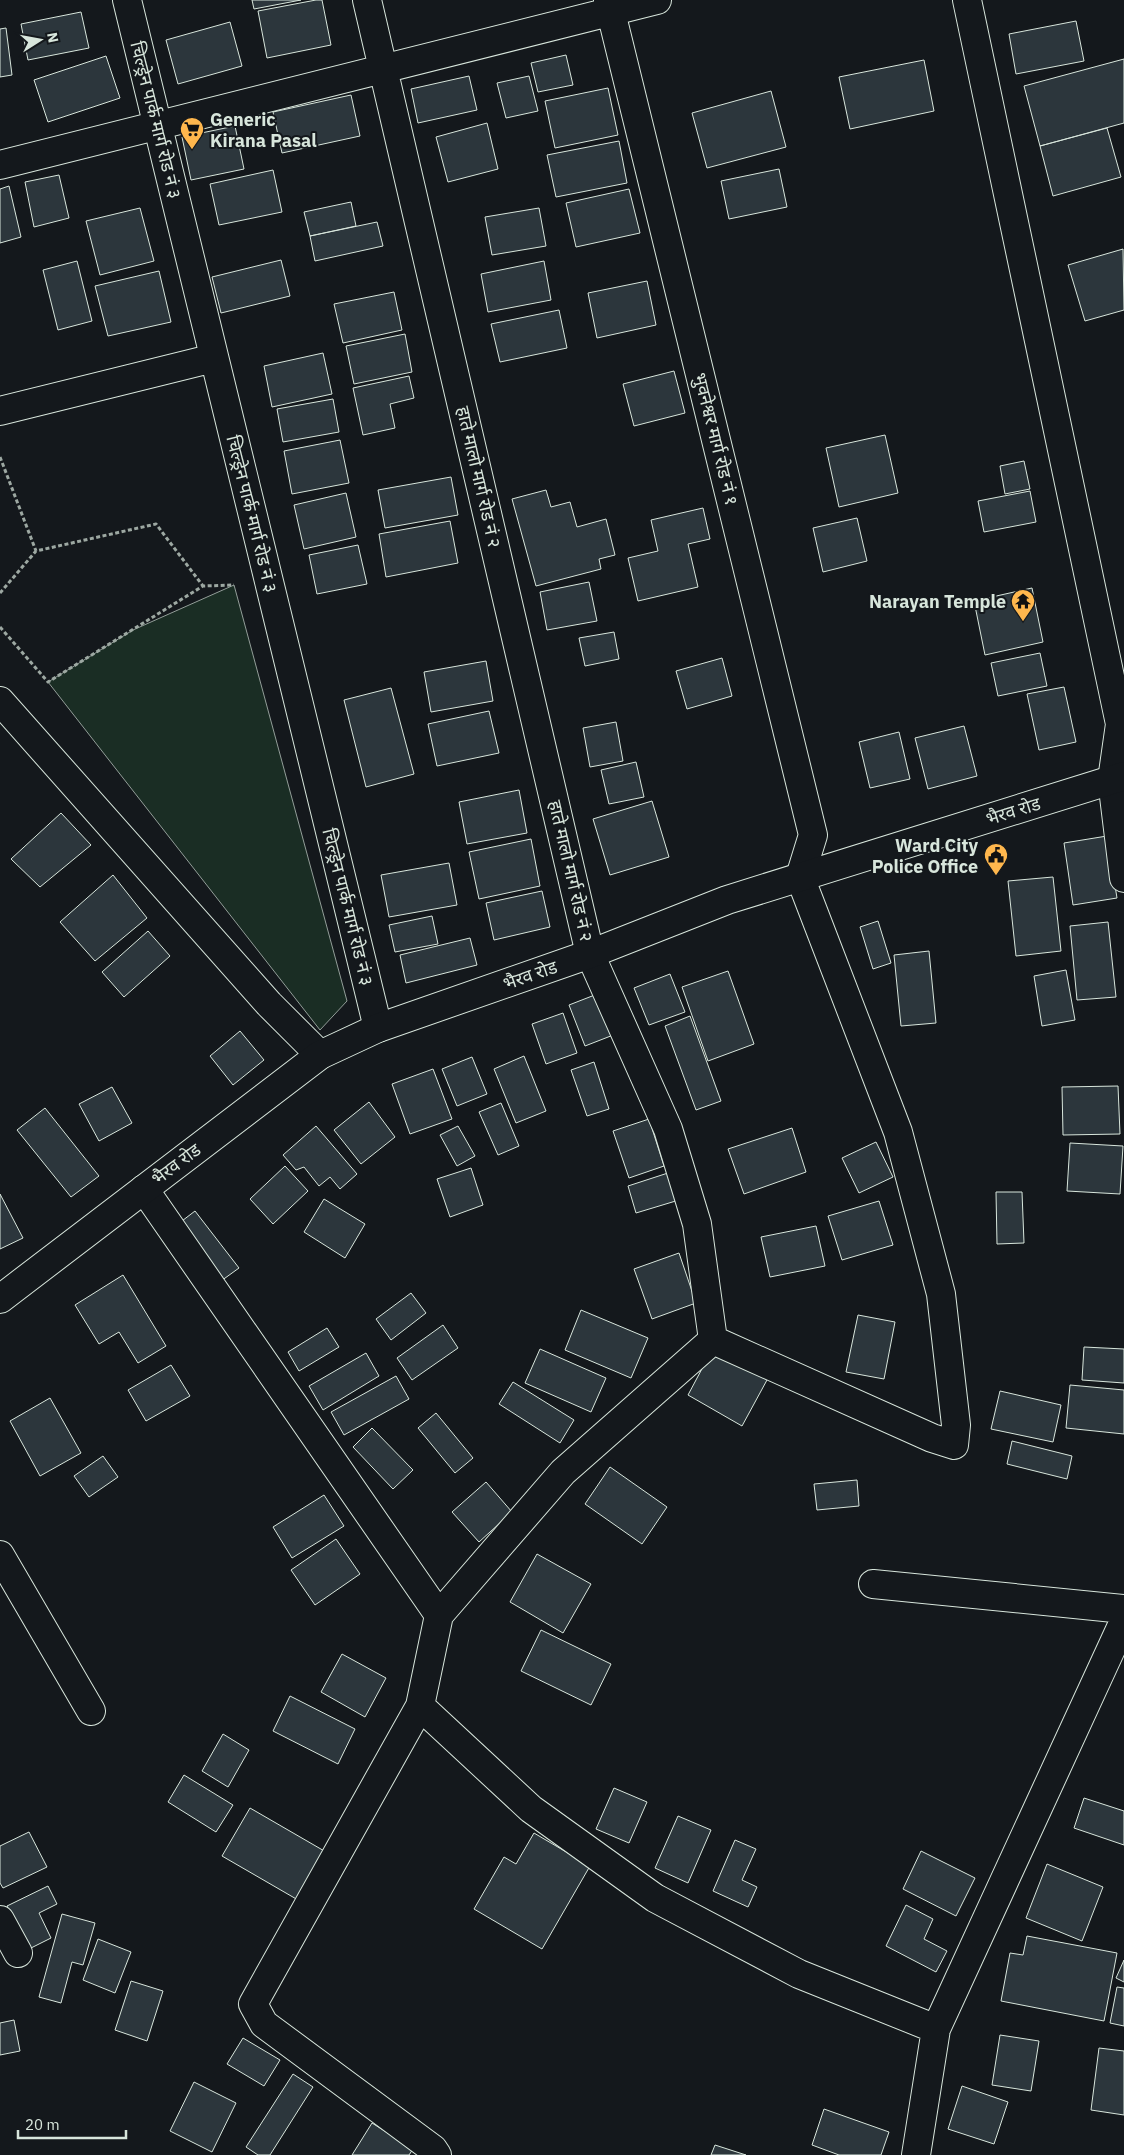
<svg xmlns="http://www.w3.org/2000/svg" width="1124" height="2155" viewBox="0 0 1124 2155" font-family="'IBM Plex Sans','Noto Sans Devanagari',sans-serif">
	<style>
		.green { fill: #1a2d24; stroke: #939e99 }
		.building { fill: #2c363c; stroke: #d8e6dc }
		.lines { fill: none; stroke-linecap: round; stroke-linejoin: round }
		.street-casing { stroke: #d8e6dc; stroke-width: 30 }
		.secondary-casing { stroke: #d8e6dc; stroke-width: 30 }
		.path { stroke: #9da8a2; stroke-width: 3; stroke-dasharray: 4 2.5; stroke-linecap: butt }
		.street { stroke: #14181c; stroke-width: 28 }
		.secondary { stroke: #14181c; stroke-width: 28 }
		.labels { text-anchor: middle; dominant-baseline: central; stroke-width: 4; stroke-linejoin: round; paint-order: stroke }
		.poi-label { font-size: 18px; font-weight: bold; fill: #d8e6dc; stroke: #14181c; text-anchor: end }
		.street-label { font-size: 18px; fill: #d8e6dc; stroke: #14181c }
	</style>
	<rect width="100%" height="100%" fill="#14181c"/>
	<path class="green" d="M 234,585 L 347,1001 L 320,1030 L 48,682 L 133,630 Z"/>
	<path class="building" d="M 252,0 L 301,0 L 254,9 Z
		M 316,0 L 322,0 L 331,45 L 267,58 L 258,11 Z
		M 81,12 L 89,48 L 28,60 L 21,24 Z
		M 1076,21 L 1084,61 L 1016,74 L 1009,34 Z
		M 230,22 L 242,66 L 178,84 L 166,40 Z
		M 6,28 L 12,75 L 0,77 L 0,29 Z
		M 566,55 L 573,85 L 538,92 L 531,63 Z
		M 106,56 L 120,98 L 48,122 L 34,80 Z
		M 1124,59 L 1124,123 L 1040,146 L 1024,86 Z
		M 924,60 L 934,111 L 850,129 L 839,77 Z
		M 469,76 L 477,110 L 418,123 L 411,89 Z
		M 529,76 L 538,111 L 506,118 L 497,83 Z
		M 608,88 L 618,135 L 555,148 L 545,101 Z
		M 771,91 L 786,147 L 707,168 L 692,113 Z
		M 351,95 L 360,136 L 282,153 L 273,112 Z
		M 487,123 L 498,169 L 448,182 L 436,137 Z
		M 235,126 L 244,169 L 191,180 L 182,137 Z
		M 1107,128 L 1121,177 L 1053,196 L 1040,146 Z
		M 619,141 L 627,183 L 556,197 L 547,155 Z
		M 779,169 L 787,207 L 729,219 L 721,181 Z
		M 273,170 L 282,212 L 219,225 L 210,184 Z
		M 59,175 L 69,218 L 34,227 L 25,182 Z
		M 9,186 L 21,237 L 0,243 L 0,189 Z
		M 629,189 L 640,233 L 576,247 L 566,203 Z
		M 351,202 L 356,226 L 310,236 L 304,212 Z
		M 140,208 L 154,261 L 100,275 L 86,221 Z
		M 539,208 L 546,246 L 492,255 L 485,217 Z
		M 377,222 L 383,246 L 315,261 L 310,236 Z
		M 1123,249 L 1124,310 L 1085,321 L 1068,265 Z
		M 281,260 L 290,296 L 221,313 L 212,277 Z
		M 77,261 L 92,321 L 58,330 L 43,270 Z
		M 544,261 L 551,300 L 488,312 L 481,274 Z
		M 159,271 L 171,322 L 108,336 L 95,286 Z
		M 647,281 L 656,325 L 597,338 L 588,293 Z
		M 394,292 L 402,330 L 343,343 L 334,304 Z
		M 559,310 L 567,348 L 500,362 L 491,324 Z
		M 405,334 L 412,372 L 354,384 L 346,346 Z
		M 323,353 L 332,394 L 272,407 L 264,366 Z
		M 674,371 L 685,413 L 634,426 L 623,384 Z
		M 409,376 L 414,398 L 390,404 L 395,428 L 363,435 L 353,388 Z
		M 333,399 L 339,432 L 283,442 L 277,409 Z
		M 885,435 L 898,493 L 839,507 L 826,448 Z
		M 340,440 L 349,483 L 292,494 L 284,451 Z
		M 1024,461 L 1030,489 L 1005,494 L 1000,466 Z
		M 451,477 L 458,515 L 385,528 L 378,490 Z
		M 546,490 L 551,507 L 570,502 L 577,527 L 606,519 L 615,555 L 599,559 L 601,569 L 536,586 L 512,499 Z
		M 1030,491 L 1036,522 L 984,532 L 978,501 Z
		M 346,493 L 356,537 L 304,549 L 294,505 Z
		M 703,508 L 710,539 L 688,544 L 698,587 L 638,601 L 628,558 L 658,551 L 651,520 Z
		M 857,518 L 867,561 L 823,572 L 813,528 Z
		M 450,521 L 458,563 L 386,577 L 379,534 Z
		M 358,545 L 367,584 L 317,594 L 309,555 Z
		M 589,582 L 597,621 L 547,630 L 540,592 Z
		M 1032,588 L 1043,642 L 985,655 L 974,601 Z
		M 614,632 L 619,659 L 585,666 L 579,638 Z
		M 1040,653 L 1047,686 L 998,696 L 991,663 Z
		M 722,658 L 732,696 L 687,709 L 676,671 Z
		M 486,661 L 493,701 L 431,712 L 424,672 Z
		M 1064,687 L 1076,742 L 1039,750 L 1027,694 Z
		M 391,688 L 414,774 L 366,787 L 344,700 Z
		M 489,711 L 499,753 L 437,766 L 428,724 Z
		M 616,722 L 623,761 L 590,767 L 583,728 Z
		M 964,726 L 977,776 L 928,789 L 915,738 Z
		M 899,732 L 910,779 L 870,788 L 859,742 Z
		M 636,762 L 644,797 L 609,804 L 601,770 Z
		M 519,790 L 527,833 L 467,844 L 459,802 Z
		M 652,801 L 669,857 L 610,875 L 593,819 Z
		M 61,813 L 91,845 L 40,887 L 11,859 Z
		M 1107,836 L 1117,898 L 1073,905 L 1064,843 Z
		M 531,839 L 540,886 L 479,899 L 469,852 Z
		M 449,863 L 457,905 L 389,917 L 381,875 Z
		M 113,875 L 147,918 L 95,961 L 60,922 Z
		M 1053,877 L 1061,951 L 1016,956 L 1008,881 Z
		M 542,891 L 550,927 L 494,940 L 486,903 Z
		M 432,916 L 438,944 L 395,952 L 389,925 Z
		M 878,921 L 891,963 L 873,969 L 860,927 Z
		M 1108,922 L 1116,997 L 1077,1000 L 1070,926 Z
		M 148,931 L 170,956 L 124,997 L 102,972 Z
		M 470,938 L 477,965 L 406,983 L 400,955 Z
		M 929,951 L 936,1023 L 901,1026 L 894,955 Z
		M 1066,970 L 1075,1020 L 1042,1026 L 1034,976 Z
		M 728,971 L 754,1044 L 708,1061 L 682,987 Z
		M 670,974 L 685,1012 L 649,1025 L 634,988 Z
		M 605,991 L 621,1032 L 585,1046 L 569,1005 Z
		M 563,1013 L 577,1053 L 546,1064 L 532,1024 Z
		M 690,1016 L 721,1101 L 696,1110 L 665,1026 Z
		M 240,1031 L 264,1060 L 233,1085 L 210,1056 Z
		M 524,1056 L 546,1111 L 516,1123 L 494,1069 Z
		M 472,1057 L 487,1094 L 457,1106 L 442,1069 Z
		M 594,1062 L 609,1109 L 587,1116 L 571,1070 Z
		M 433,1069 L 452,1119 L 410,1134 L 392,1084 Z
		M 1118,1086 L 1120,1134 L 1063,1135 L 1062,1087 Z
		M 112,1087 L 132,1123 L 99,1141 L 79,1104 Z
		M 369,1102 L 395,1137 L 361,1164 L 334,1130 Z
		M 501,1103 L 519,1146 L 498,1155 L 479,1112 Z
		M 45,1108 L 99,1176 L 71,1197 L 17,1130 Z
		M 649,1119 L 664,1166 L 629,1178 L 613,1131 Z
		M 316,1126 L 357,1174 L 340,1189 L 330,1177 L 319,1186 L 304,1167 L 296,1170 L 283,1155 Z
		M 458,1126 L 475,1156 L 457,1166 L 440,1135 Z
		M 792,1128 L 806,1172 L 744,1194 L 728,1149 Z
		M 876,1142 L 893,1177 L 859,1193 L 842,1158 Z
		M 1070,1143 L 1123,1146 L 1120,1194 L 1067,1191 Z
		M 285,1166 L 308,1191 L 273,1224 L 250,1199 Z
		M 471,1168 L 483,1205 L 450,1217 L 437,1179 Z
		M 671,1172 L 679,1200 L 636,1213 L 628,1186 Z
		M 996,1192 L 1022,1192 L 1024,1243 L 997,1244 Z
		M 0,1194 L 23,1238 L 0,1249 Z
		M 324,1199 L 365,1224 L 345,1258 L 304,1232 Z
		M 879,1201 L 893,1245 L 842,1260 L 828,1216 Z
		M 195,1211 L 239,1268 L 221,1281 L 178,1224 Z
		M 816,1226 L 825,1266 L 770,1277 L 761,1237 Z
		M 679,1253 L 696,1303 L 652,1319 L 634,1269 Z
		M 123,1275 L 166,1346 L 138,1363 L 119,1332 L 99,1344 L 75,1305 Z
		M 411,1293 L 426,1313 L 391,1340 L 376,1319 Z
		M 581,1310 L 648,1338 L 631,1378 L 565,1350 Z
		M 858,1315 L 895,1322 L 884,1379 L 846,1372 Z
		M 443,1325 L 458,1348 L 412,1380 L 397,1358 Z
		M 327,1328 L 339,1347 L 299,1371 L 288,1352 Z
		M 1084,1347 L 1124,1349 L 1124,1383 L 1082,1380 Z
		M 540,1349 L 606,1378 L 591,1412 L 525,1383 Z
		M 712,1350 L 767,1380 L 742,1426 L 688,1395 Z
		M 366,1353 L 379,1376 L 323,1410 L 309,1386 Z
		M 171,1365 L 190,1396 L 146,1421 L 128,1390 Z
		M 396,1376 L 409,1399 L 344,1435 L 331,1412 Z
		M 513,1382 L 574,1420 L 560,1443 L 499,1404 Z
		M 1070,1385 L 1124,1390 L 1124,1434 L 1066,1428 Z
		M 1000,1391 L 1061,1405 L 1053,1442 L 991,1429 Z
		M 50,1398 L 81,1453 L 40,1476 L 10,1421 Z
		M 436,1413 L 473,1458 L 455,1473 L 418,1428 Z
		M 372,1428 L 413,1470 L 393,1489 L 353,1447 Z
		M 1012,1441 L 1072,1456 L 1067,1479 L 1007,1464 Z
		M 103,1456 L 118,1477 L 89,1497 L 74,1476 Z
		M 610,1467 L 667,1507 L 642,1544 L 585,1504 Z
		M 857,1480 L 859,1506 L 817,1510 L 814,1484 Z
		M 486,1482 L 512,1512 L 479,1542 L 452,1512 Z
		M 324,1495 L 344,1526 L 292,1558 L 273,1527 Z
		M 336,1539 L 360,1574 L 315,1605 L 291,1570 Z
		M 537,1554 L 591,1584 L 563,1633 L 510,1602 Z
		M 541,1630 L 611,1664 L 591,1705 L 521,1671 Z
		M 342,1654 L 386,1678 L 365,1717 L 321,1692 Z
		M 290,1696 L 355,1729 L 338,1764 L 273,1731 Z
		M 223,1734 L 249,1750 L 228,1787 L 202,1771 Z
		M 184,1775 L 233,1805 L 216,1832 L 168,1802 Z
		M 614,1788 L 647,1802 L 629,1843 L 596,1829 Z
		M 1084,1798 L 1124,1811 L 1124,1845 L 1074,1828 Z
		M 250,1808 L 326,1852 L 298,1900 L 222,1856 Z
		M 678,1816 L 711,1830 L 688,1883 L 655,1868 Z
		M 29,1832 L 47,1867 L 3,1888 L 0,1883 L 0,1846 Z
		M 534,1833 L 590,1866 L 542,1949 L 474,1909 L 504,1857 L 516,1864 Z
		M 735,1840 L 756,1849 L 742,1880 L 757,1887 L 748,1907 L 713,1891 Z
		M 921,1851 L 975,1878 L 956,1916 L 903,1889 Z
		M 1047,1864 L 1103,1887 L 1082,1941 L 1026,1918 Z
		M 48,1886 L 57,1904 L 39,1913 L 51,1938 L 29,1949 L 7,1906 Z
		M 906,1905 L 933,1919 L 924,1939 L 947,1951 L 936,1972 L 886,1946 Z
		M 62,1914 L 95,1923 L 83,1965 L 72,1962 L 61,2003 L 39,1997 Z
		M 1027,1936 L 1117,1953 L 1104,2021 L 1001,2001 L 1010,1953 L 1023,1955 Z
		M 98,1939 L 131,1952 L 115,1993 L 83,1980 Z
		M 1124,1960 L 1124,1982 L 1116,1978 Z
		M 131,1981 L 163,1991 L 147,2041 L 115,2030 Z
		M 1117,1987 L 1124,1988 L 1124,2026 L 1110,2023 Z
		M 14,2020 L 20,2051 L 0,2055 L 0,2023 Z
		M 1000,2035 L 1039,2041 L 1031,2091 L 992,2085 Z
		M 243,2038 L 280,2060 L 264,2086 L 227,2064 Z
		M 1099,2048 L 1124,2051 L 1124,2115 L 1091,2110 Z
		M 293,2074 L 313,2087 L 270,2155 L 258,2155 L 246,2147 Z
		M 194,2082 L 236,2103 L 212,2152 L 170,2131 Z
		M 962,2086 L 1008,2102 L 994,2144 L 948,2129 Z
		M 824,2109 L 889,2132 L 881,2155 L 839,2155 L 812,2145 Z
		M 372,2123 L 413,2149 L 409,2155 L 352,2155 Z
		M 715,2145 L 746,2155 L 711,2155 Z"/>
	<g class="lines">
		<g class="street-casing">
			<path id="street" d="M 127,0 L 378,1028
				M 367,0 L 590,954 L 668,1129 L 697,1224 L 713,1340 L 563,1472 L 439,1615
				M 608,0 L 813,835 L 800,877 L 898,1132 L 941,1294 L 956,1425 L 954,1445 L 932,1438 L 713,1340
				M 967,0 L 1120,724 L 1112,780 L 1124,878
				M 0,165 L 657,0
				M 0,411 L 214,358
				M 0,701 L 269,1004 L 320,1055
				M 144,1189 L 439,1615 L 420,1706 L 253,2004 L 264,2024 L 433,2149 L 437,2155
				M 0,1555 L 91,1711
				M 873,1584 L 1124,1609
				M 420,1706 L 531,1809 L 655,1898 L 799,1974 L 936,2029
				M 0,1920 L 18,1953
				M 916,2155 L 936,2029 L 1124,1621"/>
		</g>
		<g class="secondary-casing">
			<path id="secondary" d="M 0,1299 L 320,1055 L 378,1028 L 590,954 L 727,900 L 1124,776"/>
		</g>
		<path class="path" d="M 0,457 L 36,551
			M 0,593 L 36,551 L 156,524 L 203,586
			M 0,627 L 48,682 L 203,586 L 234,585"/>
		<use href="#street" class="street"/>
		<use href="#secondary" class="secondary"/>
	</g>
	<defs>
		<g id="supermarket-pin" transform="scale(1.25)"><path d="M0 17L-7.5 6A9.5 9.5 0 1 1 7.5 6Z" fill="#ffb74d" stroke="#14181c"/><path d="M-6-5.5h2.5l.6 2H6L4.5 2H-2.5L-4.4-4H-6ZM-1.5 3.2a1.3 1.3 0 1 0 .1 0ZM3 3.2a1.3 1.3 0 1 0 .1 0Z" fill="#111"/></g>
		<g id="temple-pin" transform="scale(1.25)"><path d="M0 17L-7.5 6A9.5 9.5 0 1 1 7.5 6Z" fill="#ffb74d" stroke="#14181c"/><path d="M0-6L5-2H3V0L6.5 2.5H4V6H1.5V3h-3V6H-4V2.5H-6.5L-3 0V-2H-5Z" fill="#111"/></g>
		<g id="civic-pin" transform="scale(1.25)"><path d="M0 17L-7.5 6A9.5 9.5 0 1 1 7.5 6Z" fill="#ffb74d" stroke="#14181c"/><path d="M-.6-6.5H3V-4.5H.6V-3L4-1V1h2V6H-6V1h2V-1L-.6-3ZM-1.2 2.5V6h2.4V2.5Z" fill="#111"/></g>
	</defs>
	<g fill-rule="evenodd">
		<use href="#supermarket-pin" x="192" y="129"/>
		<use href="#temple-pin" x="1023" y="601"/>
		<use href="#civic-pin" x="996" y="855"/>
	</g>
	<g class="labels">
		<g class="poi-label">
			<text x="210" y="119" text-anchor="start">Generic<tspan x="210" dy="21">Kirana Pasal</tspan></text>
			<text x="1006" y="601">Narayan Temple</text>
			<text x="978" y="845">Ward City<tspan x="978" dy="21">Police Office</tspan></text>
		</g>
		<g class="street-label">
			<text transform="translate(156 120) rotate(76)">चिल्ड्रेन पार्क मार्ग रोड नं ३</text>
			<text transform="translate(716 439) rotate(76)">भुवनेश्वर मार्ग रोड नं १</text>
			<text transform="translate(479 477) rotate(77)">हाते मालो मार्ग रोड नं २</text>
			<text transform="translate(252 514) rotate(76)">चिल्ड्रेन पार्क मार्ग रोड नं ३</text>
			<text transform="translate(1013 811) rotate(-17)">भैरव रोड</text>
			<text transform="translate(571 871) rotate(77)">हाते मालो मार्ग रोड नं २</text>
			<text transform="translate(348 907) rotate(76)">चिल्ड्रेन पार्क मार्ग रोड नं ३</text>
			<text transform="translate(530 975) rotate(-19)">भैरव रोड</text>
			<text transform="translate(176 1164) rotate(-37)">भैरव रोड</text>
		</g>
	</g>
	<g transform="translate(40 40) rotate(79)" stroke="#14181c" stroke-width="4" paint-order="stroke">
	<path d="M0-4L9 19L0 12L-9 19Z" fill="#d8e6dc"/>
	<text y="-8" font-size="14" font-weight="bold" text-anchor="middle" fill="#d8e6dc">N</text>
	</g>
	<path d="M18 2130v8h108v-8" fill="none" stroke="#d8e6dc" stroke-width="2.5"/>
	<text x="25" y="2130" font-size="15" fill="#d8e6dc" stroke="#14181c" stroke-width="4" paint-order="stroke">20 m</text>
</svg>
